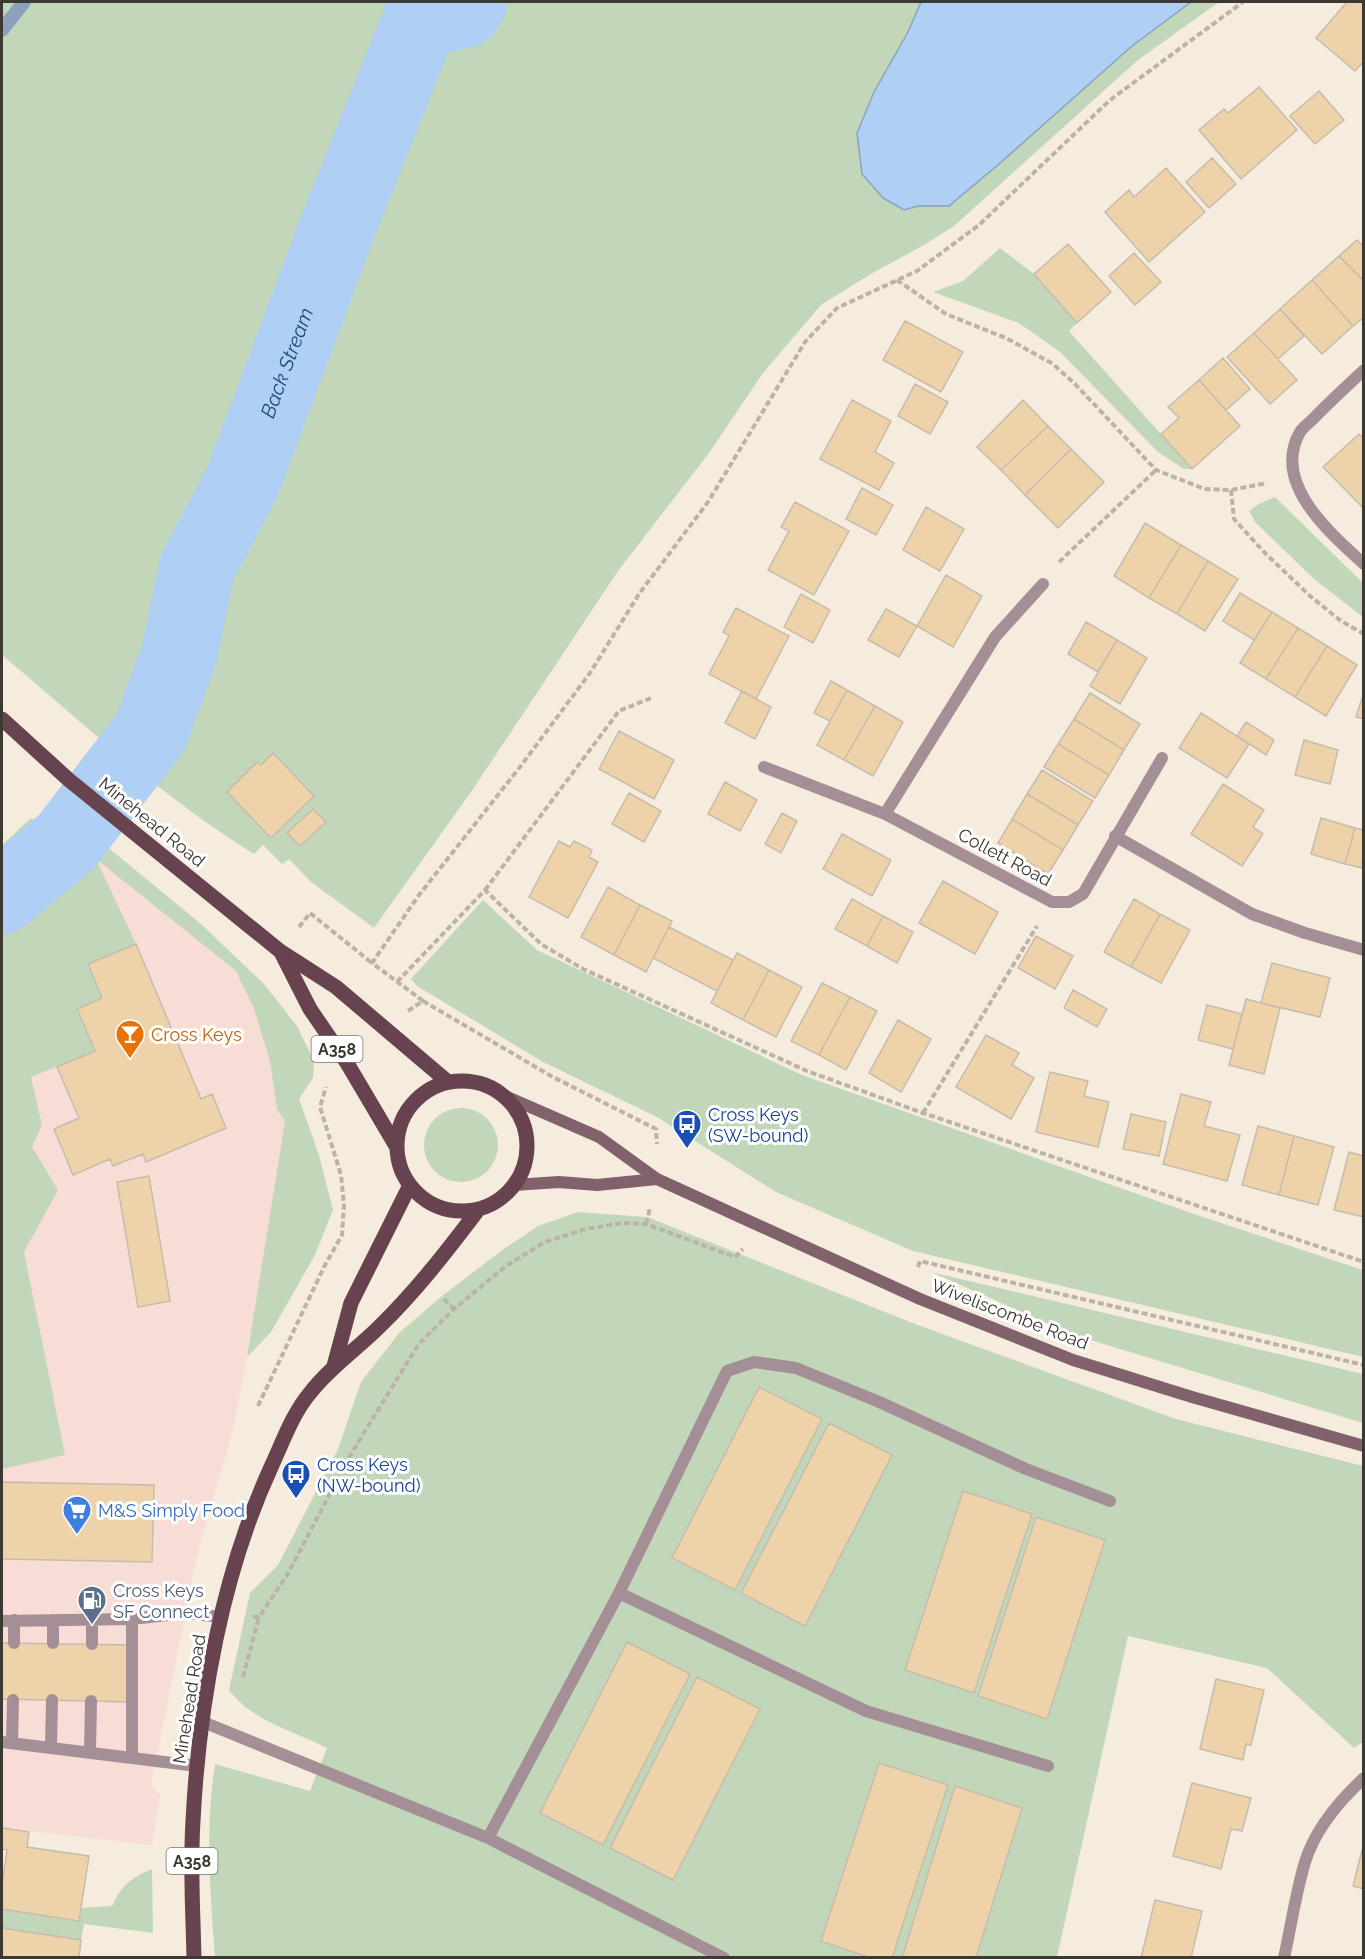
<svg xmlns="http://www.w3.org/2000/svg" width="1365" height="1959" viewBox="0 0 1365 1959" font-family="Raleway,sans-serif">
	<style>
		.commercial { fill: #f7ddd6 }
		.green { fill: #c2d7b9; fill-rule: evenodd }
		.water { fill: #afcff4; stroke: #8ca2ba; stroke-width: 1.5 }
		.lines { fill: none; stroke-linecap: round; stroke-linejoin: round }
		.stream { stroke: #8ca2ba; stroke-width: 14 }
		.river { stroke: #afcff4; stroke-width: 76 }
		.building { fill: #eed3aa; stroke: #c5bcad; stroke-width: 1.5 }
		.path { stroke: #bbb3a7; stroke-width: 4; stroke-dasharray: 6 3; stroke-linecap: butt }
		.service { stroke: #a58f96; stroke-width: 12 }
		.minor { stroke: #a58f96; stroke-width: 12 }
		.secondary { stroke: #81626c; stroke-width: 12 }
		.primary { stroke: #67434f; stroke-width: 15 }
		.labels { text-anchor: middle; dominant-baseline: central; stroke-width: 6; stroke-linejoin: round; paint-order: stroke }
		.shield { fill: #fff; stroke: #767470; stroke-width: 1.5 }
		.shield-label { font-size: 16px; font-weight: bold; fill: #3c3832 }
		.street-label { font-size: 18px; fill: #3c3832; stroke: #fff }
		.food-label { font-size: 18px; fill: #c56008; stroke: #fff; text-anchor: start }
		.transit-label { font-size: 18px; fill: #164399; stroke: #fff; text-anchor: start }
		.shop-label { font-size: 18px; fill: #366cbe; stroke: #fff; text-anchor: start }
		.service-label { font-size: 18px; fill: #4e5e75; stroke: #fff; text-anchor: start }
		.water-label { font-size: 20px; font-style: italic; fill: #1b4876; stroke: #fff }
	</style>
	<rect width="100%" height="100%" fill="#f6ecdd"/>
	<path class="commercial" d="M 95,858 L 236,971 L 254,1009 L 270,1061 L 277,1110 L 285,1121 L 247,1357 L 233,1430 L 197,1556 L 151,1785 L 160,1794 L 152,1845 L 2,1828 L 2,967 Z"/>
	<path class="green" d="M 2,2 L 921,2 L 908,32 L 874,92 L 857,133 L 904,210 L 918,206 L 949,205 L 999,164 L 1132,46 L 1191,2 L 1219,2 L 1138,60 L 954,226 L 924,245 L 869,275 L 821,305 L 763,373 L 709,453 L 618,571 L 473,789 L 374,928 L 311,882 L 289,859 L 282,864 L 263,845 L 254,854 C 163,798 83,723 2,655 ZM 258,762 L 314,796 L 271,838 L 227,792 ZM 313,809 L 326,822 L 300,846 L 287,833 Z
		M 1000,248 L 1034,274 L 1077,323 L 1069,331 L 1192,469 L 1184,469 L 1158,452 L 1060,352 L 1019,323 L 933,292 L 963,281 Z
		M 1275,497 L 1363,583 L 1363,617 L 1314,579 L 1255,522 L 1249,511 L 1259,504 Z
		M 31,818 L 95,858 L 105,845 L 201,924 L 264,984 L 297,1026 L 314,1061 L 313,1078 L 299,1099 L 319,1155 L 333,1210 L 315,1255 L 271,1332 L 247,1357 L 285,1121 L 277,1110 L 270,1061 L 254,1009 L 236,971 L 96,859 L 136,944 L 88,964 L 102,998 L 77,1009 L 95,1051 L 31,1077 L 42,1125 L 32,1147 L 58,1190 L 24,1252 L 65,1455 L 2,1469 L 2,845 Z
		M 483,900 L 537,950 L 802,1075 L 1194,1214 L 1363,1270 L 1363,1357 L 913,1251 L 776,1192 L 657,1117 L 543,1062 L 417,986 L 411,979 Z
		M424 1145a37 37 0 1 1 74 0a37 37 0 1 1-74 0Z
		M 578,1212 L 647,1217 L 915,1324 L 1176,1419 L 1363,1466 L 1363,1742 L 1354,1748 L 1267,1668 L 1128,1636 L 1057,1957 L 976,1957 L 1022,1808 L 955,1786 L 902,1957 L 892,1957 L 948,1785 L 880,1763 L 821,1941 L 871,1957 L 215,1958 C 210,1893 205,1828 215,1764 L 310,1791 L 327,1748 C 293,1731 252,1721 229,1690 L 250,1593 L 278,1565 L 338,1449 L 361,1382 L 399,1333 L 442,1296 L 501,1251 L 538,1226 ZM 760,1387 L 822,1420 L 734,1590 L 672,1558 ZM 829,1423 L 892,1455 L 805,1625 L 742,1593 ZM 963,1492 L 1032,1514 L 974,1693 L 905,1670 ZM 1036,1518 L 1105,1540 L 1047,1719 L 978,1696 ZM 627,1642 L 690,1674 L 603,1845 L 540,1813 ZM 697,1678 L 760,1710 L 673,1880 L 610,1848 Z
		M 931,1272 L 1363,1374 L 1363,1423 L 1074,1335 Z
		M 152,1869 L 153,1933 L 84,1924 L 81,1940 L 2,1929 L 2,1909 L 79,1921 L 81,1908 L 112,1906 C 122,1885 130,1878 152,1869 Z"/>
	<path class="water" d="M 921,2 L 1191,2 L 1132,46 L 999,164 L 949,206 L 918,206 L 904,210 L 883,198 L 862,174 L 857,133 L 874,92 L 908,32 Z"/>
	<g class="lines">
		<path class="stream" d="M 2,30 L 24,2"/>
		<path class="river" id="s1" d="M 2,896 L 67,841 L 150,733 L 179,655 L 197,567 L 242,483 L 336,231 L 420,21 L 464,10 L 469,2"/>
	</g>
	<path class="building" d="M 1347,2 L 1364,2 L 1364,61 L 1355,71 L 1316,38 Z
		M 1259,87 L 1297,130 L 1241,179 L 1199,130 L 1224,109 L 1228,113 Z
		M 1319,91 L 1344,120 L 1315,144 L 1290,116 Z
		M 1212,158 L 1236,184 L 1209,208 L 1186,182 Z
		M 1166,168 L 1205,212 L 1149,262 L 1105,212 L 1129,190 L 1134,197 Z
		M 1357,240 L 1364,247 L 1364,281 L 1339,256 Z
		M 1068,244 L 1111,292 L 1077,323 L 1034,274 Z
		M 1134,253 L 1161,282 L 1135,305 L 1109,276 Z
		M 1339,256 L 1364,281 L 1364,317 L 1353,326 L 1312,280 Z
		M 1312,280 L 1353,326 L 1322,354 L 1280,309 Z
		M 1280,309 L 1304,336 L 1278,359 L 1254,333 Z
		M 905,321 L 963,352 L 941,392 L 883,360 Z
		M 1254,333 L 1297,380 L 1270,404 L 1227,357 Z
		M 1223,358 L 1250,389 L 1226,410 L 1199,380 Z
		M 1199,380 L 1240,426 L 1192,469 L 1161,434 L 1179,418 L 1168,407 Z
		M 915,384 L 948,402 L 930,434 L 898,416 Z
		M 852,400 L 891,421 L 875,452 L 894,463 L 879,490 L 820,459 Z
		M 1023,400 L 1048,426 L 1001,470 L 977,447 Z
		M 1048,426 L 1071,449 L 1025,495 L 1001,470 Z
		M 1359,434 L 1364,439 L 1364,509 L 1323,467 Z
		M 1071,449 L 1104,482 L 1058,528 L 1025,495 Z
		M 862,488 L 893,505 L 876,535 L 846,519 Z
		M 795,502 L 849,531 L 814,595 L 768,570 L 789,531 L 781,527 Z
		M 926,507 L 964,529 L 940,571 L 903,550 Z
		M 1145,523 L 1181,545 L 1149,598 L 1114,576 Z
		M 1181,545 L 1208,561 L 1177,614 L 1149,598 Z
		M 1208,561 L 1238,579 L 1205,631 L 1177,614 Z
		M 946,575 L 982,596 L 953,647 L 917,626 Z
		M 1240,593 L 1272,612 L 1254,640 L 1223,621 Z
		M 801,594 L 830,610 L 813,643 L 784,627 Z
		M 736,608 L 789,636 L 756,699 L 709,674 L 729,636 L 723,632 Z
		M 886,609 L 917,626 L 899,657 L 868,640 Z
		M 1272,612 L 1298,628 L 1266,679 L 1240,663 Z
		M 1086,622 L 1117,640 L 1098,672 L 1068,654 Z
		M 1298,628 L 1327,646 L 1295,697 L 1266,679 Z
		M 1117,640 L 1147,658 L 1120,704 L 1090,686 Z
		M 1327,646 L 1357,665 L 1326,716 L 1295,697 Z
		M 831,681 L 847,690 L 830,721 L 814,713 Z
		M 847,690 L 875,706 L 844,760 L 817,745 Z
		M 742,691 L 771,707 L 755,739 L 725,723 Z
		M 1364,692 L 1364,719 L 1356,717 Z
		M 1090,693 L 1140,724 L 1124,750 L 1074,719 Z
		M 875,706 L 903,722 L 873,776 L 844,760 Z
		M 1201,713 L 1249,744 L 1227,778 L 1179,748 Z
		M 1074,719 L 1124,750 L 1109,775 L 1058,744 Z
		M 1246,722 L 1274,740 L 1266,755 L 1237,736 Z
		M 619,731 L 674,760 L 654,799 L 599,769 Z
		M 1304,740 L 1338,750 L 1330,784 L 1295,775 Z
		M 1058,744 L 1109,775 L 1095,798 L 1044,767 Z
		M 273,753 L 314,796 L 271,838 L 227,792 L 257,762 L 261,765 Z
		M 1042,770 L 1093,801 L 1078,825 L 1027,794 Z
		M 725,782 L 757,800 L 740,831 L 708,814 Z
		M 1223,784 L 1264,810 L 1253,827 L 1263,834 L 1242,866 L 1191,834 Z
		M 629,793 L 661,811 L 644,842 L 612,824 Z
		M 1027,794 L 1078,825 L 1063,850 L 1012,819 Z
		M 313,809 L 326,822 L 300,846 L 287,833 Z
		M 782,813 L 797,821 L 781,853 L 765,844 Z
		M 1321,818 L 1355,828 L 1345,864 L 1311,854 Z
		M 1012,819 L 1063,850 L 1048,874 L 998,843 Z
		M 1355,828 L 1364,830 L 1362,868 L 1345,864 Z
		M 842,834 L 891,860 L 872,896 L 823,869 Z
		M 559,841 L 570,847 L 574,841 L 592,850 L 589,857 L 598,862 L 568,918 L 529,897 Z
		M 943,881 L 998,912 L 975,954 L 919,923 Z
		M 608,887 L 640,905 L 614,955 L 581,937 Z
		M 852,899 L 883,916 L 867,946 L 835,929 Z
		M 1134,899 L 1160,914 L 1131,967 L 1104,952 Z
		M 640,905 L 672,921 L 646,972 L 614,955 Z
		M 1160,914 L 1190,930 L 1161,983 L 1131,967 Z
		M 883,916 L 913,932 L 897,963 L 867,946 Z
		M 669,927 L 733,960 L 717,991 L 653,958 Z
		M 1036,936 L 1073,956 L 1055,989 L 1018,968 Z
		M 136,944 L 201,1099 L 212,1094 L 226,1128 L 146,1162 L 143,1154 L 113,1166 L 110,1159 L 73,1175 L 54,1129 L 79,1118 L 57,1067 L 95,1051 L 77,1009 L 102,998 L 88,964 Z
		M 737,953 L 769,970 L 743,1020 L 711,1003 Z
		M 1272,963 L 1330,978 L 1320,1017 L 1261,1003 Z
		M 769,970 L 802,987 L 776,1037 L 743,1020 Z
		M 822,983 L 850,997 L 819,1055 L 791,1041 Z
		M 1073,990 L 1107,1009 L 1097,1027 L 1064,1008 Z
		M 850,997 L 877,1011 L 846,1070 L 819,1055 Z
		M 1246,999 L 1280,1008 L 1264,1074 L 1229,1065 Z
		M 1207,1005 L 1242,1014 L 1233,1049 L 1198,1040 Z
		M 898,1020 L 931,1039 L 901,1092 L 869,1073 Z
		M 986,1035 L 1019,1053 L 1012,1065 L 1034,1078 L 1011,1119 L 956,1087 Z
		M 1050,1072 L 1088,1081 L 1084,1096 L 1109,1102 L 1098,1147 L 1036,1132 Z
		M 1181,1094 L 1211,1102 L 1204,1126 L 1240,1135 L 1227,1181 L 1163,1164 Z
		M 1131,1114 L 1166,1122 L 1159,1156 L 1123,1149 Z
		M 1258,1126 L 1294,1136 L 1279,1195 L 1242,1185 Z
		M 1294,1136 L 1334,1147 L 1318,1205 L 1279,1195 Z
		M 1349,1152 L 1364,1156 L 1364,1217 L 1334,1210 Z
		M 149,1176 L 170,1301 L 138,1307 L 117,1182 Z
		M 759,1387 L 822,1419 L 735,1590 L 672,1558 Z
		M 829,1423 L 892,1455 L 805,1626 L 741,1593 Z
		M 2,1482 L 154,1485 L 152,1562 L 2,1559 Z
		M 963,1491 L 1032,1514 L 974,1693 L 905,1670 Z
		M 1036,1517 L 1105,1540 L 1047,1719 L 978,1696 Z
		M 627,1642 L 690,1674 L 603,1845 L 540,1813 Z
		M 2,1643 L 131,1645 L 130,1702 L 2,1699 Z
		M 697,1677 L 760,1709 L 673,1880 L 610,1848 Z
		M 1216,1679 L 1264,1690 L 1251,1745 L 1246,1744 L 1243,1760 L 1200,1749 Z
		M 879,1763 L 948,1785 L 892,1958 L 871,1958 L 821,1941 Z
		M 1192,1783 L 1251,1798 L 1242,1831 L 1231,1829 L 1221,1869 L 1173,1856 Z
		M 955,1786 L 1022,1808 L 976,1958 L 902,1958 Z
		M 2,1828 L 29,1832 L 27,1847 L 89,1856 L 79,1921 L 2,1909 L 2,1885 L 7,1850 L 2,1849 Z
		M 1364,1842 L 1364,1889 L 1353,1886 Z
		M 1155,1900 L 1202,1911 L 1191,1958 L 1141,1958 Z
		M 2,1928 L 81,1940 L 79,1958 L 2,1958 Z"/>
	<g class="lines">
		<path class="path" d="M 897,280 L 946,314 L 1008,339 L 1053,364 L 1076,385 L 1156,470 L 1205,489 L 1231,490 L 1267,483
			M 1231,490 L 1234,519 L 1264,552 L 1310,596 L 1341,621 L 1364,634
			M 1059,562 L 1156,470
			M 485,890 L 619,711 L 651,698
			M 299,927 L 310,913 L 372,963
			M 397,982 L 485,890 L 541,944 L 583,969 L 807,1071 L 923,1113 L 1364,1262
			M 423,1001 L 551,1076 L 656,1129 L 657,1144
			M 408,1011 L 423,1001 L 372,963 L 419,895 L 520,767 L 590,673 L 639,594 L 708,502 L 805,342 L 837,308 L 917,271 L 979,225 L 1110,100 L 1243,2
			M 923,1113 L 1037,926
			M 646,1224 L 650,1208
			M 918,1267 L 920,1261 L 1364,1365
			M 444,1299 L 454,1309
			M 258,1406 L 325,1265 L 342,1235 L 344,1205 L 341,1175 L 320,1107 L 326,1087
			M 253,1617 L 259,1617 L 286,1577 L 351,1454 L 418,1345 L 454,1309 L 506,1266 L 545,1242 L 586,1229 L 622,1223 L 646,1224 L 735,1257 L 743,1249
			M 243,1677 L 259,1617"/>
		<path class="service" d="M 619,1593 L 866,1711 L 1048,1766
			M 132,1619 L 132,1756
			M 2,1621 L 132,1619 L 185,1613 L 222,1617
			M 14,1643 L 14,1620
			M 53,1643 L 53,1620
			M 92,1644 L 92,1619
			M 203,1722 L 488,1838 L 724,1958
			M 2,1742 L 197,1766
			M 12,1743 L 13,1700
			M 51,1746 L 52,1700
			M 90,1751 L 91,1701
			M 488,1838 L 619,1593 L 727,1371 L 754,1362 L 796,1368 L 877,1401 L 1026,1469 L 1110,1501"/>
		<path class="minor" d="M 1364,370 C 1347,386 1329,402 1313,419 C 1309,423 1303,427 1300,432 C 1271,483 1330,533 1364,564
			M 764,767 L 885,814 L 1052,902 L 1069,902 L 1083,894 L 1162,758
			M 885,814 L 995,637 L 1043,584
			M 1115,836 L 1252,914 L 1305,933 L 1364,950
			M 1284,1958 C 1291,1926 1296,1892 1305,1862 C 1315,1830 1339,1801 1364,1778"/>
		<path class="secondary" d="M 505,1096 L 599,1137 L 657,1179 L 920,1299 L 1073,1360 L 1192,1397 L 1364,1446
			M 514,1185 L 559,1182 L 597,1185 L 657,1179"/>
		<path class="primary" d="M 2,719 L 69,780 L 280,951 L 336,987 L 448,1082
			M 282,954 L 310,1009 L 347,1063 L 396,1146
			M397 1146a65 65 0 1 1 130 0a65 65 0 1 1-130 0Z
			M 334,1366 L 351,1303 L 410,1185
			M 194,1958 C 193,1912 190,1867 193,1821 C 199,1702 222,1573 272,1465 C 283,1441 293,1413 310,1393 C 330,1367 356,1350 379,1327 C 416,1291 447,1251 478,1210"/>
	</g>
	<defs>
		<g id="bar-pin" transform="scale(1.5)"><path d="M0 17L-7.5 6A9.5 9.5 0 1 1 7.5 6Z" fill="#e8710a" stroke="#fff"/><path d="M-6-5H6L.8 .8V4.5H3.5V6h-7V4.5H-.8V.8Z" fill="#fff"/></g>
		<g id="bus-pin" transform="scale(1.5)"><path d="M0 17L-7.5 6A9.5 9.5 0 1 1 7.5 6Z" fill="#1a4fb4" stroke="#fff"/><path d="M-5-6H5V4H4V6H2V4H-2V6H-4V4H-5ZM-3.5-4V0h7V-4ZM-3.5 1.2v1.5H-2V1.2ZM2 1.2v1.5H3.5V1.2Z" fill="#fff"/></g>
		<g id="supermarket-pin" transform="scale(1.5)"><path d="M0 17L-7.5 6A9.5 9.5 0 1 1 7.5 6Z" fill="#3f7fe0" stroke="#fff"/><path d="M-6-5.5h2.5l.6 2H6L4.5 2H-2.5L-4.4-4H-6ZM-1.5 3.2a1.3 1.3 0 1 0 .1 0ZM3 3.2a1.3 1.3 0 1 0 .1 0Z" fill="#fff"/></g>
		<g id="fuel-pin" transform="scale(1.5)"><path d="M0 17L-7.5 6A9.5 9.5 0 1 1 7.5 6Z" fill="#5c6f8a" stroke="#fff"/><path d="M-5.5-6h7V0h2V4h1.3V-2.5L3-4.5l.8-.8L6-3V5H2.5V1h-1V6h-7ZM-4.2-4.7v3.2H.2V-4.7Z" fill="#fff"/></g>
	</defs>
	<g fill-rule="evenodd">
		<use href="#bar-pin" x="130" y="1034"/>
		<use href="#bus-pin" x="687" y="1124"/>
		<use href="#bus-pin" x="296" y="1474"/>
		<use href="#supermarket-pin" x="77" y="1510"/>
		<use href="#fuel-pin" x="92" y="1600"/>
	</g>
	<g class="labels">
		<g class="shield">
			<rect x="311.5" y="1036" width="51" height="26" rx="4.5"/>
			<rect x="166.5" y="1848" width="51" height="26" rx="4.5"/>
		</g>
		<g class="shield-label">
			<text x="337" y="1049">A358</text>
			<text x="192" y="1861">A358</text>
		</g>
		<g class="street-label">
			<text transform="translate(152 822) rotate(39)">Minehead Road</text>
			<text transform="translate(1005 857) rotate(28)">Collett Road</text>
			<text transform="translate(1010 1314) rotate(21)">Wiveliscombe Road</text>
			<text transform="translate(189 1699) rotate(-81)">Minehead Road</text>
		</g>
		<g class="food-label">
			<text x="151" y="1034">Cross Keys</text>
		</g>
		<g class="transit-label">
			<text x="708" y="1114">Cross Keys<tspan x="708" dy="21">(SW-bound)</tspan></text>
			<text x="317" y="1464">Cross Keys<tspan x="317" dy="21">(NW-bound)</tspan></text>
		</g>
		<g class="shop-label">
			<text x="98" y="1510">M&amp;S Simply Food</text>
		</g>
		<g class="service-label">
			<text x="113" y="1590">Cross Keys<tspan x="113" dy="21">SF Connect</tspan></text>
		</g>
		<g class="water-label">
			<text stroke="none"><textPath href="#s1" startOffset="618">Back Stream</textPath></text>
		</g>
	</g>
	<rect width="1365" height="1959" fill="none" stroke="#3c3832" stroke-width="6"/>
</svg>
